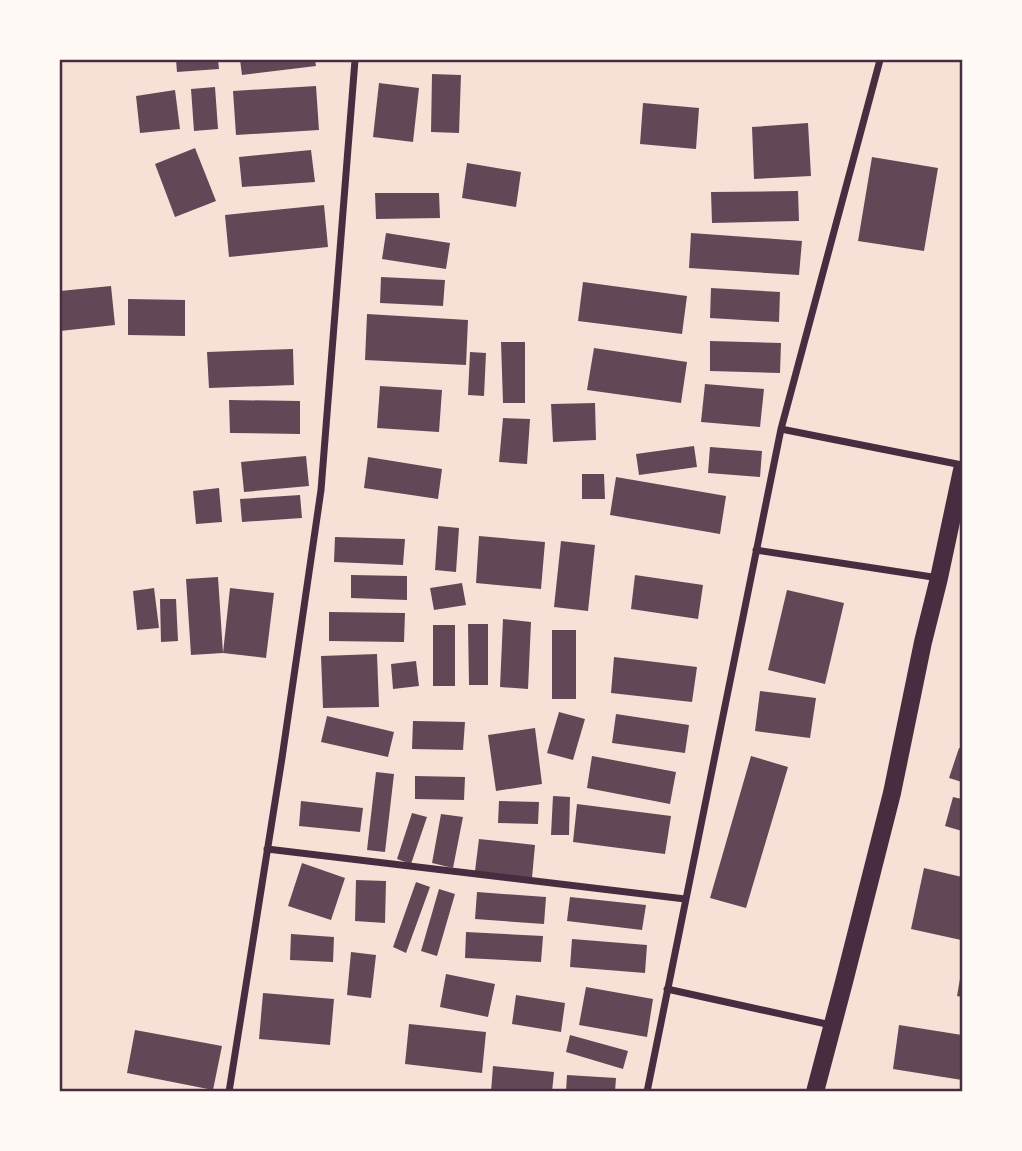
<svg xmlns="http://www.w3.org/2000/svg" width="1022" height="1151" viewBox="0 0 1022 1151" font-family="Lato,sans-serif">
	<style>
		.building { fill: #644757 }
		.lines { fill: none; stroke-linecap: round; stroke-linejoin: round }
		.minor { stroke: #4a2c40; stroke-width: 7 }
		.primary { stroke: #4a2c40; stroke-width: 18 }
		.neatline { fill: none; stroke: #4a2c40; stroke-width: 2.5 }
	</style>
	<rect width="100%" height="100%" fill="#f7e1d7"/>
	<path class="building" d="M 176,60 L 218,60 L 219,69 L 177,72 Z
		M 240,60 L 315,60 L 316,66 L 242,75 Z
		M 432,74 L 461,75 L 459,133 L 431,132 Z
		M 379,83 L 419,88 L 413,142 L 373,137 Z
		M 316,86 L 319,130 L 236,135 L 233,91 Z
		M 215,87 L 218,129 L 194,131 L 191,89 Z
		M 175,90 L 180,129 L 140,133 L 136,96 Z
		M 643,103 L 699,108 L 696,149 L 640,144 Z
		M 808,123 L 811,176 L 754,179 L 752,127 Z
		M 195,148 L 216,201 L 175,217 L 155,164 Z
		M 311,150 L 315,182 L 242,187 L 239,157 Z
		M 872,157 L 938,168 L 924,251 L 858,241 Z
		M 467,163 L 521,172 L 516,207 L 462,198 Z
		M 798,191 L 799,221 L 712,223 L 711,192 Z
		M 375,193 L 439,193 L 440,218 L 376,219 Z
		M 324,205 L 328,247 L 229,257 L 225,215 Z
		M 386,233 L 450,243 L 446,269 L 382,259 Z
		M 691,233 L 802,241 L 799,275 L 689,268 Z
		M 381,277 L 445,280 L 443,306 L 380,303 Z
		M 583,282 L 687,296 L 682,334 L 578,321 Z
		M 111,286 L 115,325 L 60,331 L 60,291 Z
		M 711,288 L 780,292 L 779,322 L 710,318 Z
		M 128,299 L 185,300 L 185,336 L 128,335 Z
		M 367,314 L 468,320 L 466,365 L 365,360 Z
		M 710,341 L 781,343 L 780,373 L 710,371 Z
		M 501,342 L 525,342 L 525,403 L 503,403 Z
		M 594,348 L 687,362 L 681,403 L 587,390 Z
		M 293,349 L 294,385 L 209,388 L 207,352 Z
		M 470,352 L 486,353 L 484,396 L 468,395 Z
		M 705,384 L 764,389 L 760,427 L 701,422 Z
		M 380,386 L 442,390 L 439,432 L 377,428 Z
		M 229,400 L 300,401 L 300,434 L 230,433 Z
		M 595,403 L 596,440 L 553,442 L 551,404 Z
		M 503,418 L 530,419 L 527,464 L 499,462 Z
		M 694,446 L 697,467 L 639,475 L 636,454 Z
		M 710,447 L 762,451 L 760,477 L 708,473 Z
		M 306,456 L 309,486 L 244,492 L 241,462 Z
		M 368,457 L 442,469 L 438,499 L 364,488 Z
		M 582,474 L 604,474 L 605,499 L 582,499 Z
		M 616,477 L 726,496 L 720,534 L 610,515 Z
		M 219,488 L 222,522 L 196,524 L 193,491 Z
		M 300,495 L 302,518 L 242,522 L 240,499 Z
		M 438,526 L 459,528 L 456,572 L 435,570 Z
		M 479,536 L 545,542 L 541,589 L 476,583 Z
		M 335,537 L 405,539 L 403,565 L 334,562 Z
		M 561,541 L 595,545 L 588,611 L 554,607 Z
		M 351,575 L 407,576 L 407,600 L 351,598 Z
		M 635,575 L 703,585 L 698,619 L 631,609 Z
		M 218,577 L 223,653 L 230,588 L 274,593 L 266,658 L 223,653 L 191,655 L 186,579 Z
		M 462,583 L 466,605 L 434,610 L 430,588 Z
		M 154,588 L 159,628 L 137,630 L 133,591 Z
		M 787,590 L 844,603 L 825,684 L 768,670 Z
		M 160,599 L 176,599 L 178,641 L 161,642 Z
		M 329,612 L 405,613 L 404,642 L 329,641 Z
		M 503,619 L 531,622 L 528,689 L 500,687 Z
		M 468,624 L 488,624 L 488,685 L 469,685 Z
		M 433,625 L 455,625 L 455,686 L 433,686 Z
		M 552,630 L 576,630 L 576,699 L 552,699 Z
		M 377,654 L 379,707 L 323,708 L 321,656 Z
		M 614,657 L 697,667 L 692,702 L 611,693 Z
		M 416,661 L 419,686 L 393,689 L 391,664 Z
		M 760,691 L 816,698 L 810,738 L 755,731 Z
		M 559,712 L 585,719 L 573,760 L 547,753 Z
		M 616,714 L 689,725 L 685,753 L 612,743 Z
		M 327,716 L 394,732 L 388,757 L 321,742 Z
		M 413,721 L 465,722 L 463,750 L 412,749 Z
		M 535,728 L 542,784 L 496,791 L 488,735 Z
		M 959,748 L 962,749 L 962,782 L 949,778 Z
		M 592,756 L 676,772 L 670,804 L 587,788 Z
		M 751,756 L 788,767 L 746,908 L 710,898 Z
		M 376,772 L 394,774 L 385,852 L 367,850 Z
		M 415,776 L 465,777 L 464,800 L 415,799 Z
		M 553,796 L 570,797 L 569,835 L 551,835 Z
		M 953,797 L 962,799 L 962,831 L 945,826 Z
		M 301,801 L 363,808 L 360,832 L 299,826 Z
		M 499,801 L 539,802 L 538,824 L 498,823 Z
		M 577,804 L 671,816 L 665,854 L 573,842 Z
		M 412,813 L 427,817 L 411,864 L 397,859 Z
		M 441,814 L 463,817 L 453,868 L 432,863 Z
		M 479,839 L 535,845 L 532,878 L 475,871 Z
		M 302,863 L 345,878 L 331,920 L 288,906 Z
		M 924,868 L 962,877 L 962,933 L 961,940 L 911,929 Z
		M 356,880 L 386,881 L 385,923 L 355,921 Z
		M 416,882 L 430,887 L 406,953 L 393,947 Z
		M 439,889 L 455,894 L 437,956 L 421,951 Z
		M 477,892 L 546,897 L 544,924 L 475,919 Z
		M 570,897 L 646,905 L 642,930 L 567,921 Z
		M 466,932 L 543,936 L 541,962 L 465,958 Z
		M 291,934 L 334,937 L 333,962 L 290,960 Z
		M 572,939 L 647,945 L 645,973 L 570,967 Z
		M 351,952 L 376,955 L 371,998 L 347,995 Z
		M 961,973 L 962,973 L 962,997 L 957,996 Z
		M 446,974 L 495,984 L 488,1017 L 440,1007 Z
		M 586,987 L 653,999 L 647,1037 L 579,1025 Z
		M 263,993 L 334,999 L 330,1045 L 259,1039 Z
		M 516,995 L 565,1003 L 561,1032 L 512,1024 Z
		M 409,1024 L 486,1032 L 482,1073 L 405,1064 Z
		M 899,1025 L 962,1035 L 962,1080 L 893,1069 Z
		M 135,1030 L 222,1046 L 213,1090 L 127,1073 Z
		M 570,1035 L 628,1051 L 623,1069 L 566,1052 Z
		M 493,1066 L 554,1072 L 552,1092 L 491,1092 Z
		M 567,1075 L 616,1078 L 615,1092 L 566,1092 Z"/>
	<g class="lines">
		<path class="minor" d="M 781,429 L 962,465
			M 756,550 L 939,578
			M 267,849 L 685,899
			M 667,989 L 831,1025
			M 229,1092 L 282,758 L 321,490 L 355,60
			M 647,1092 L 781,429 L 880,60"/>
		<path class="primary" d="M 815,1092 L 844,982 L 892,793 L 923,642 L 939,578 L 962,470"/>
	</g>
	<rect width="1022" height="1151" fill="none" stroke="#fffaf5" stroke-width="122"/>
	<rect x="61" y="61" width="900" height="1029" class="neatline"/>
</svg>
